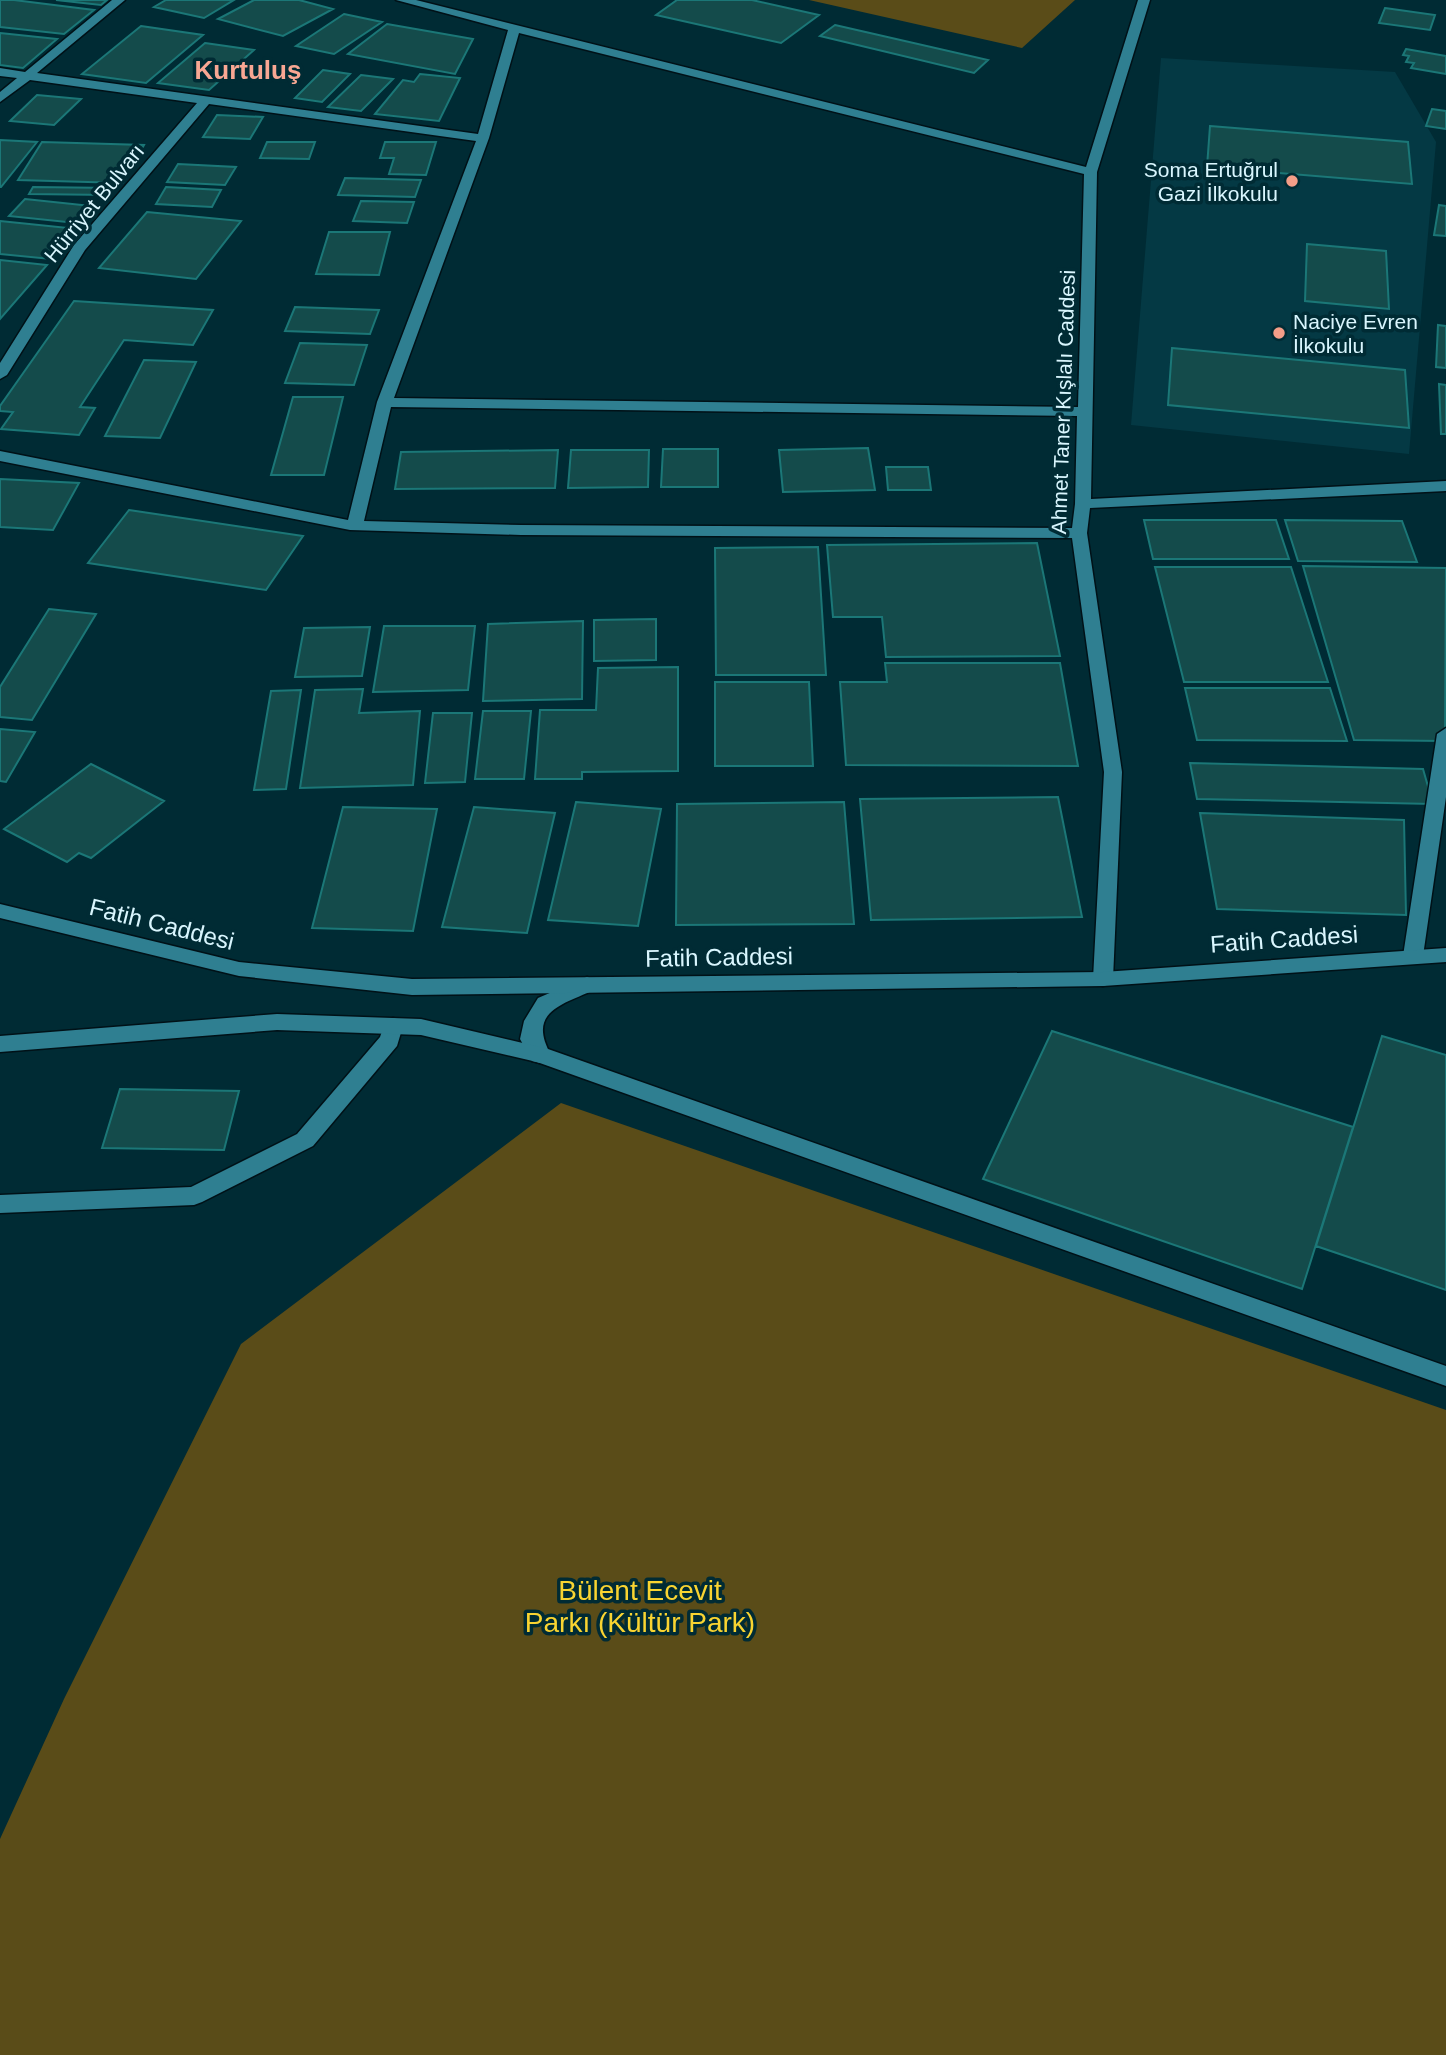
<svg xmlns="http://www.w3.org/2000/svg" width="1446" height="2055" viewBox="0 0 1446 2055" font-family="Arial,sans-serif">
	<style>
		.built { fill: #043944 }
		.green { fill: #5a4c18 }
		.building { fill: #144b4b; stroke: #1b7777; stroke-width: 2 }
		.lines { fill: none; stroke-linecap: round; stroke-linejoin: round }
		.service-casing { stroke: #001117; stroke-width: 3 }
		.minor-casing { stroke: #001117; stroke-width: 3 }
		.tertiary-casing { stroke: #001117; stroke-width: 3 }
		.service { fill: #2f7f91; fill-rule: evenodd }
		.minor { fill: #2f7f91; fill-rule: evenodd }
		.tertiary { fill: #2f7f91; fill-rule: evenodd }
		.poi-dot { fill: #f49e88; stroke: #002b34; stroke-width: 2.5 }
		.labels { text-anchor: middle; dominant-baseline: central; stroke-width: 7; stroke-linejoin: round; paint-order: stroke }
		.far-poi-label { font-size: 21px; fill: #d9f6fe; stroke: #002b34; text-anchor: end }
		.far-street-label { font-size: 21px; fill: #d9f6fe; stroke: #002b34 }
		.street-label { font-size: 24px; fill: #d9f6fe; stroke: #002b34 }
		.far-district-label { font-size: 26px; font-weight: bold; fill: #f8a793; stroke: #002b34 }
		.near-park-label { font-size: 28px; fill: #f9d431; stroke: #002b34 }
	</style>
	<rect width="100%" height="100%" fill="#002b34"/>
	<path class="built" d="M 1161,58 L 1395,72 L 1436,142 L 1409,454 L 1131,425 Z"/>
	<path class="green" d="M 809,0 L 1075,0 L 1022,48 Z
		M 561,1103 L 1446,1410 L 1446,2055 L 0,2055 L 0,1839 L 64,1699 L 241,1344 Z"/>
	<path class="building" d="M 0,0 L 14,0 L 94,10 L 64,34 L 0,27 Z
		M 56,0 L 107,0 L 101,5 Z
		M 166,0 L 234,0 L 204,18 L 154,7 Z
		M 254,0 L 299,0 L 333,9 L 283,36 L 218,19 Z
		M 677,0 L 752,0 L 819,15 L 781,43 L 656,15 Z
		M 1385,8 L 1435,15 L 1430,30 L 1379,23 Z
		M 344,14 L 382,22 L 334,54 L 296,46 Z
		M 387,24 L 473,39 L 455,74 L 348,54 Z
		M 835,25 L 988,60 L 974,73 L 820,36 Z
		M 141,26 L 203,35 L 146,83 L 82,74 Z
		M 0,33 L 57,39 L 23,68 L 0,65 Z
		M 205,43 L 254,50 L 209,90 L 158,83 Z
		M 1406,49 L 1446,56 L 1446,74 L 1411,68 L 1414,63 L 1406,62 L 1409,56 L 1403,55 Z
		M 323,70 L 350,74 L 322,102 L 295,98 Z
		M 420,74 L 460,78 L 439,121 L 375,114 L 403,80 L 414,82 Z
		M 361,75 L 393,79 L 361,111 L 328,107 Z
		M 37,95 L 81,99 L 54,125 L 10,121 Z
		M 1432,109 L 1446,111 L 1446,129 L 1426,126 Z
		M 217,115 L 263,117 L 250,139 L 203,137 Z
		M 1210,126 L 1408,142 L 1412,184 L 1207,167 Z
		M 0,140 L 37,142 L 1,187 L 0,187 Z
		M 42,142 L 144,145 L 123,183 L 18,180 Z
		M 267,142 L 315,142 L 309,159 L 260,158 Z
		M 385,142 L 436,142 L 426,175 L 389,174 L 394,158 L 380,158 Z
		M 178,164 L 236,167 L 225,185 L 167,182 Z
		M 345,178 L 421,180 L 415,197 L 338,195 Z
		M 33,187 L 114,188 L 110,195 L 29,194 Z
		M 166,187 L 221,190 L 212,207 L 156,204 Z
		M 25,199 L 101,207 L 86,224 L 9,216 Z
		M 361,201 L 414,202 L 407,223 L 353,221 Z
		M 1439,205 L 1446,206 L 1446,236 L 1434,235 Z
		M 147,212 L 241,221 L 196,279 L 99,268 Z
		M 0,221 L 78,229 L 51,259 L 0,254 Z
		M 329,232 L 390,232 L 379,275 L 316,274 Z
		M 1307,244 L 1386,251 L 1389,309 L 1305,301 Z
		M 0,260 L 47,265 L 0,319 Z
		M 74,301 L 213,310 L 193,345 L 124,340 L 80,407 L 95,408 L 79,435 L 1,429 L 13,412 L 0,411 L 0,406 Z
		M 295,307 L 379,310 L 370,334 L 285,331 Z
		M 1438,325 L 1446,326 L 1446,368 L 1436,367 Z
		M 300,343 L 367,345 L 354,385 L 285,383 Z
		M 1172,348 L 1405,370 L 1409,428 L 1168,405 Z
		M 144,360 L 196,362 L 160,438 L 105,436 Z
		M 1439,384 L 1446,385 L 1446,434 L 1441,434 Z
		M 293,397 L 343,397 L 324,475 L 271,475 Z
		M 868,448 L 875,490 L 783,492 L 779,450 Z
		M 663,449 L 718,449 L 718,487 L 661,487 Z
		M 558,450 L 555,488 L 395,489 L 401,452 Z
		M 571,450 L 649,450 L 648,487 L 568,488 Z
		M 886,467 L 928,467 L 931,490 L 888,490 Z
		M 0,479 L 79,483 L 53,530 L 0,527 Z
		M 129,510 L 303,536 L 266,590 L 88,563 Z
		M 1144,520 L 1276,520 L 1289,559 L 1153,559 Z
		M 1285,520 L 1402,521 L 1417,562 L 1298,561 Z
		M 1037,543 L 1060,656 L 886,657 L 882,617 L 833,617 L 827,545 Z
		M 818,547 L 826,675 L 716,675 L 715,548 Z
		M 1303,566 L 1446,568 L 1445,741 L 1354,740 Z
		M 1155,567 L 1291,567 L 1328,682 L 1184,682 Z
		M 49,609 L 96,614 L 32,720 L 0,717 L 0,687 Z
		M 656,619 L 656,660 L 594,661 L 594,620 Z
		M 583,621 L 582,699 L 483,701 L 488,624 Z
		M 384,626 L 475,626 L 468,690 L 373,692 Z
		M 370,627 L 362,676 L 295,677 L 304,628 Z
		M 885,663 L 1060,663 L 1078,766 L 846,765 L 840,682 L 887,682 Z
		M 678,667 L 678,771 L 582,772 L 582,779 L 535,779 L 540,710 L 596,710 L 598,668 Z
		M 715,682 L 809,682 L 813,766 L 715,766 Z
		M 1185,688 L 1330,688 L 1347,741 L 1197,740 Z
		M 363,689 L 359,713 L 420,711 L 413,785 L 300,788 L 315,690 Z
		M 301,690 L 286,789 L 254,790 L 271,691 Z
		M 483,711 L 531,711 L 524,779 L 475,779 Z
		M 433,713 L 472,713 L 465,782 L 425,783 Z
		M 0,729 L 35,732 L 6,782 L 0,781 Z
		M 1190,763 L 1423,769 L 1433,804 L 1197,799 Z
		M 91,764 L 164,801 L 91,858 L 79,853 L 67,862 L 4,829 Z
		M 1058,797 L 1082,917 L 871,920 L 860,799 Z
		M 576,802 L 661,809 L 638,926 L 548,920 Z
		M 844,802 L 854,924 L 676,925 L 677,804 Z
		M 343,807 L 437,809 L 413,931 L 312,928 Z
		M 474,807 L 555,813 L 527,933 L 442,927 Z
		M 1200,813 L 1404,820 L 1406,915 L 1217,909 Z
		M 1052,1031 L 1353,1127 L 1302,1289 L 983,1179 Z
		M 1382,1036 L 1446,1055 L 1446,1290 L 1316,1246 Z
		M 120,1089 L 239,1091 L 224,1150 L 102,1148 Z"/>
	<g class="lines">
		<g class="service-casing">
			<path id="service" d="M 587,977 L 594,980 L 597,985 L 594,990 C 561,1005 527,1012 551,1055 L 548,1061 L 540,1063 L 532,1061 L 520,1039 L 524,1021 L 538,998 Z
				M 393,1018 L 400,1020 L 403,1026 L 397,1046 L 313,1146 L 202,1202 L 194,1205 L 0,1213 L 0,1195 L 191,1187 L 297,1134 L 380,1037 L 386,1020 Z"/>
		</g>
		<g class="minor-casing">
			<path id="minor" d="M 112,0 L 125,0 L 37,73 L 478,134 L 508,30 L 396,0 L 416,0 L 1086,167 L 1138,0 L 1150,0 L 1097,172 L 1091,499 L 1446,481 L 1446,491 L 1090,508 L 1087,533 L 1122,772 L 1113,979 L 1110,984 L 1103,986 L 1096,984 L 1093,979 L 1104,772 L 1072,538 L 521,535 L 350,530 L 0,461 L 0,451 L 348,520 L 377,402 L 476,141 L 209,104 L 85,250 L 7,375 L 0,379 L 0,363 L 74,245 L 197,103 L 30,80 L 0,102 L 0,92 L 17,78 L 0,76 L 0,68 L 25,72 ZM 519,33 L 1084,174 L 1078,407 L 394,398 L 489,138 ZM 391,407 L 1077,416 L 1075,504 L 1072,528 L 521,525 L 364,521 Z
				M 1446,728 L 1446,797 L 1423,956 L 1420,961 L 1413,963 L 1406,961 L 1403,956 L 1437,734 Z"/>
		</g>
		<g class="tertiary-casing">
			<path id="tertiary" d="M 0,904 L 239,962 L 412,979 L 1103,972 L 1446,948 L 1446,962 L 1103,986 L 412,995 L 239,976 L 0,918 Z
				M 277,1014 L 421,1019 L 548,1049 L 1446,1366 L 1446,1386 L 537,1062 L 421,1035 L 277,1030 L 0,1052 L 0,1036 Z"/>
		</g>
		<use href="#service" class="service"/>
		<use href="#minor" class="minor"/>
		<use href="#tertiary" class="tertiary"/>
	</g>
	<g class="poi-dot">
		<circle cx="1292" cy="181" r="7"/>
		<circle cx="1279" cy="333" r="7"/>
	</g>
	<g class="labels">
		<g class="far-poi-label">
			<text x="1278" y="169">Soma Ertuğrul<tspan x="1278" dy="24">Gazi İlkokulu</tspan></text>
			<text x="1293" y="321" text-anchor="start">Naciye Evren<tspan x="1293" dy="24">İlkokulu</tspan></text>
		</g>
		<g class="far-street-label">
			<text transform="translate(94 203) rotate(-51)">Hürriyet Bulvarı</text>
			<text transform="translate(1063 402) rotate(-88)">Ahmet Taner Kışlalı Caddesi</text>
		</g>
		<g class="street-label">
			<text transform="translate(162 924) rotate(14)">Fatih Caddesi</text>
			<text transform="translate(1284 939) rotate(-4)">Fatih Caddesi</text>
			<text transform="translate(719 957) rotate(-1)">Fatih Caddesi</text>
		</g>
		<g class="far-district-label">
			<text x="248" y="70">Kurtuluş</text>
		</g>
		<g class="near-park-label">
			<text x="640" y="1590">Bülent Ecevit<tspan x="640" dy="32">Parkı (Kültür Park)</tspan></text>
		</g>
	</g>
</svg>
